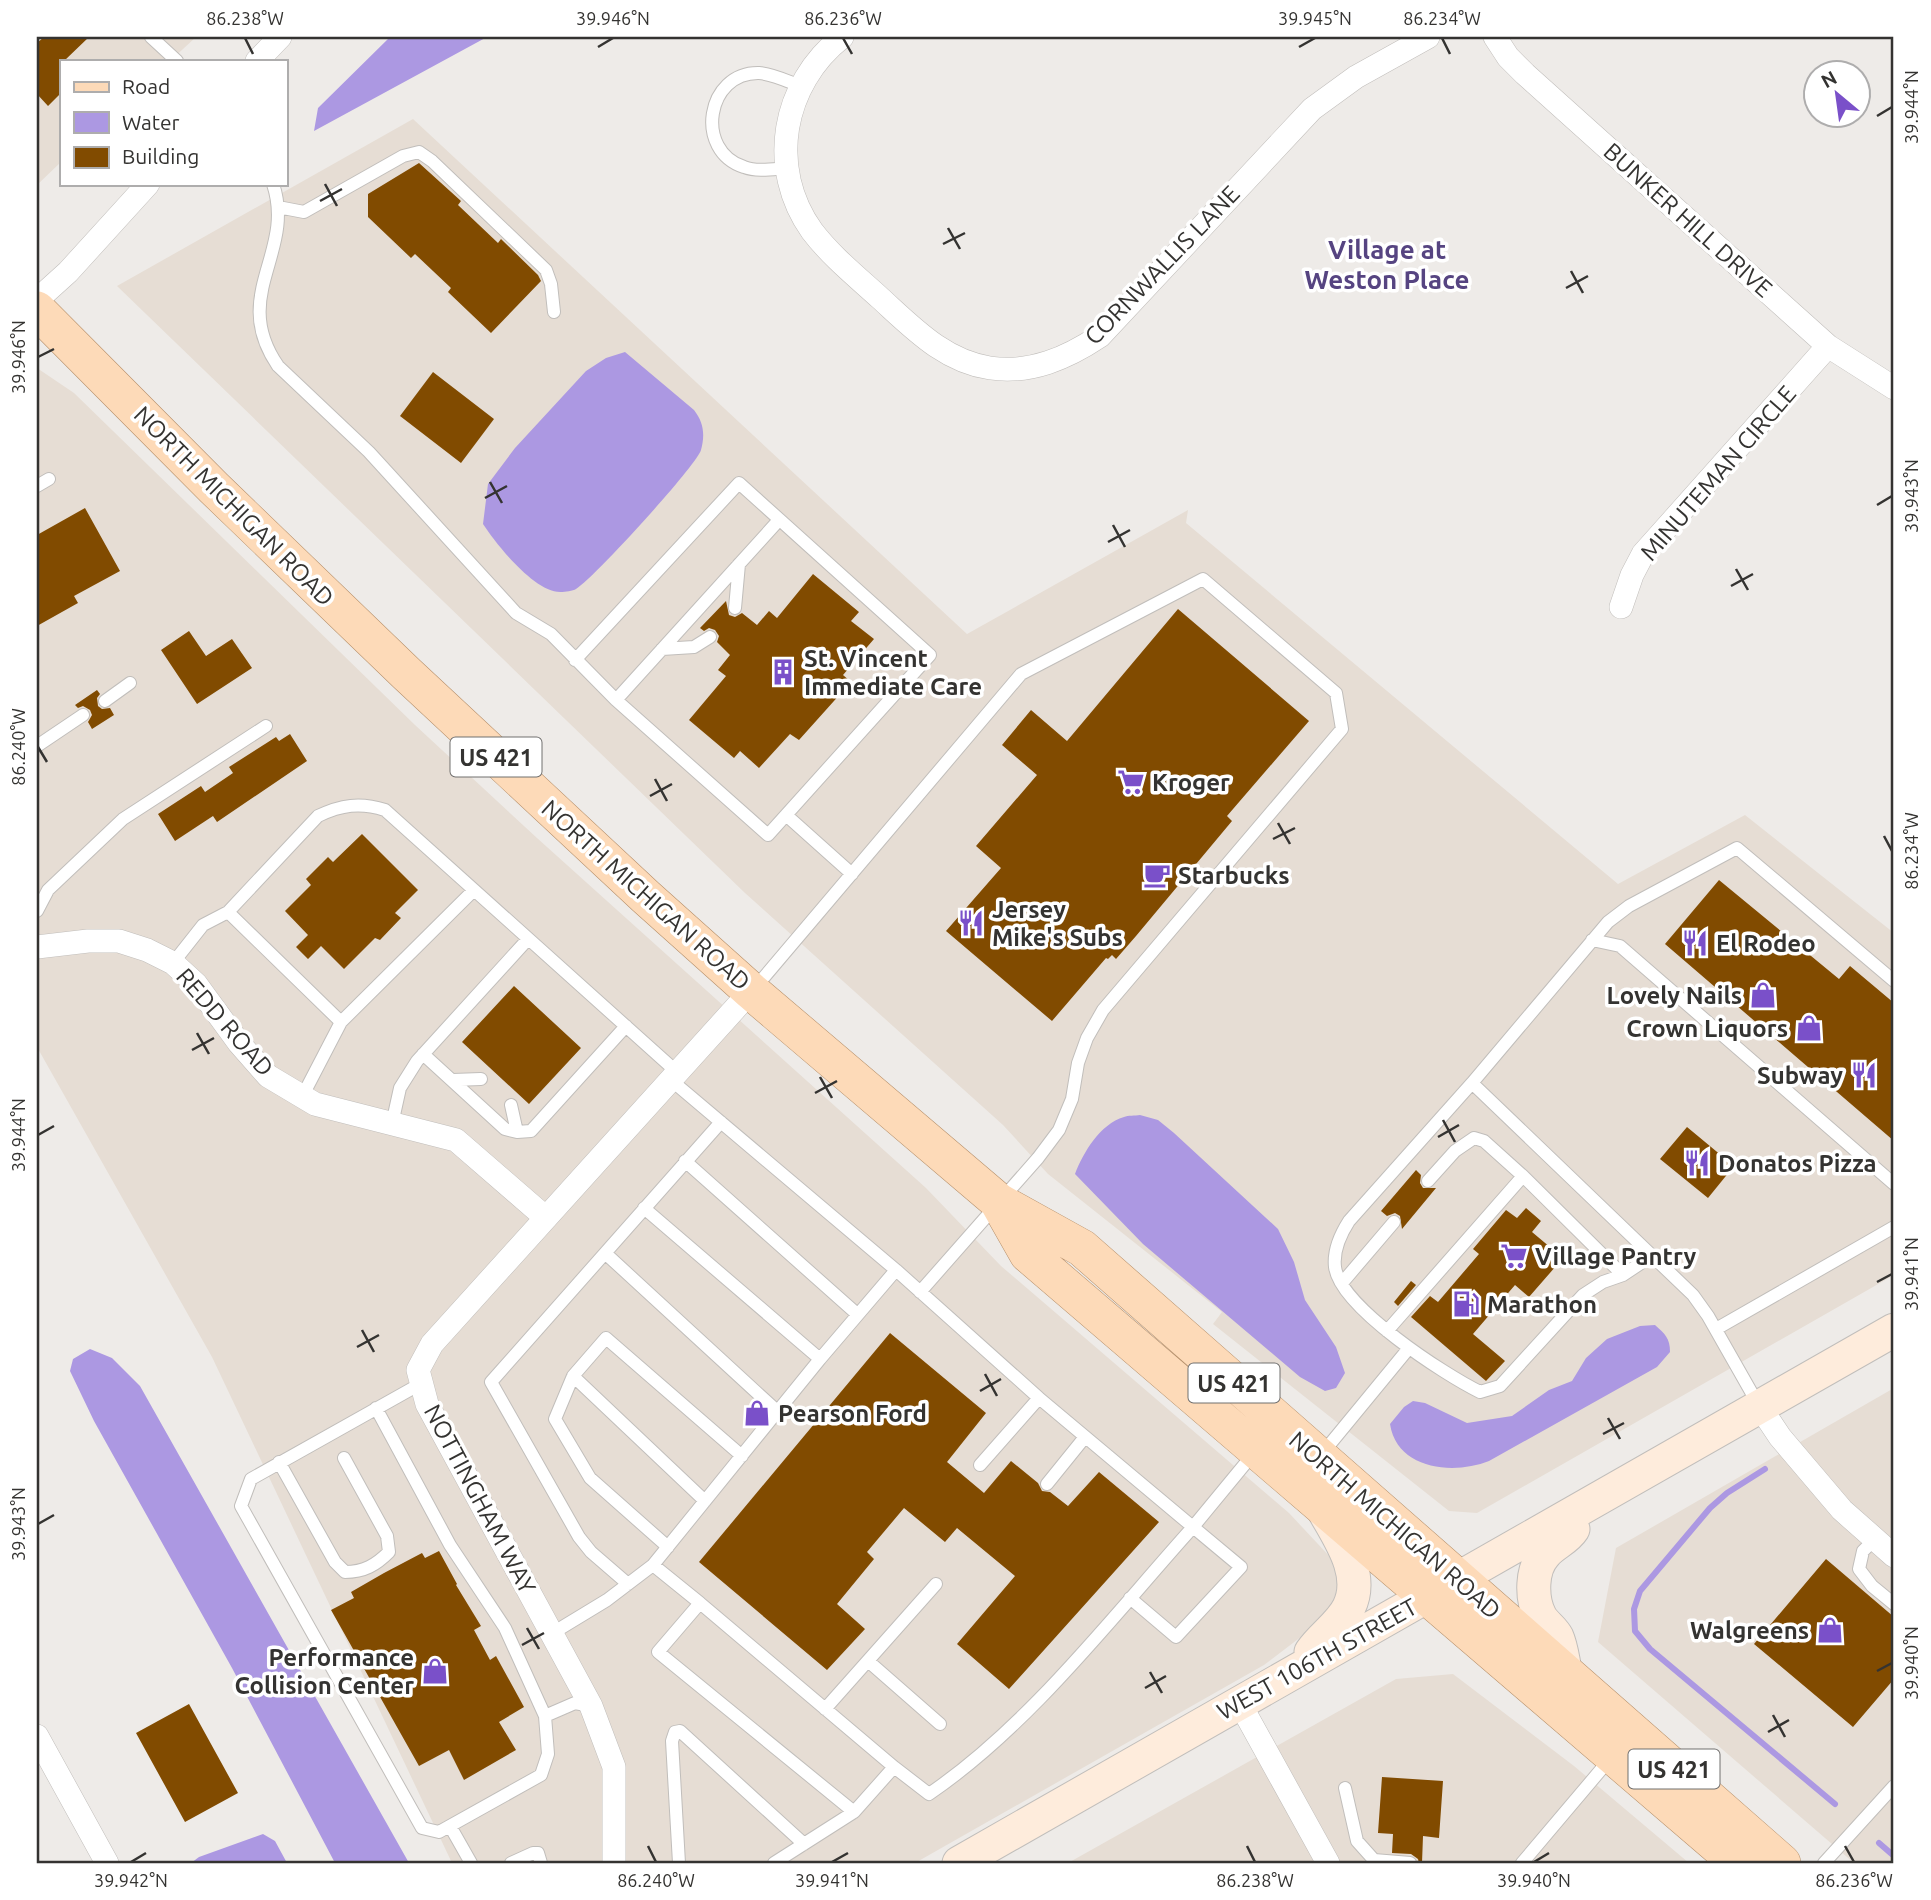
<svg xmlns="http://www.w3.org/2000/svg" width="1931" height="1900" viewBox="0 0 1931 1900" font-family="Ubuntu,sans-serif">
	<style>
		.built { fill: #e6ddd4 }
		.water { fill: #ac98e2 }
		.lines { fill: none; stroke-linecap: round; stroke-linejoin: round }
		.stream { stroke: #ac98e2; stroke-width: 6 }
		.building { fill: #814b00 }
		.lane-casing { stroke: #c1bebb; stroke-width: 14 }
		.street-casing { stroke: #c1bebb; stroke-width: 24 }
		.secondary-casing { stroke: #c1bebb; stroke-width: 35 }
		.primary-casing { stroke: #b58f6a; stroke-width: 38 }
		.lane { stroke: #fff; stroke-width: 12 }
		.street { stroke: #fff; stroke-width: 23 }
		.secondary { stroke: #feecdc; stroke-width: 33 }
		.primary { stroke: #fddab8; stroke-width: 37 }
		.ticks { fill: none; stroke: #343331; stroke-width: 2.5 }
		.labels { text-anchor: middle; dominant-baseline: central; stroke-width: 7; stroke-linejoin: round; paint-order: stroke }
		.shield { fill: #fff; stroke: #71706f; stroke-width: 2 }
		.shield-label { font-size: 23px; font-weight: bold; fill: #343331 }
		.street-label { font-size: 24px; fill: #343331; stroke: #fff }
		.poi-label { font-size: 24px; font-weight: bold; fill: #343331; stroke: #fff; text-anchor: start }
		.neighbourhood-label { font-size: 26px; font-weight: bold; fill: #564481; stroke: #fff }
		.neatline { fill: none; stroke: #343331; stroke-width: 2.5 }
		.ticks-label { font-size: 18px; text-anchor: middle; fill: #343331 }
	</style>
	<rect width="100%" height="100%" fill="#eeebe8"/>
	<path class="built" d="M 37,37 L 196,37 L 170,61 L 61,61 L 61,162 L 37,185 Z
		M 413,119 L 967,634 L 1188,510 L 1186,523 L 1618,884 L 1745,815 L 1894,933 L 1894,1275 L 1477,1513 L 1449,1511 L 1213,1324 L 1222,1312 L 1048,1174 L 1003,1125 L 745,893 L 117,286 Z
		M 37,368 L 74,393 L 415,725 L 537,838 L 926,1188 L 1001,1266 L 1289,1513 L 1332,1559 L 1340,1586 L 1327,1617 L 1264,1665 L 915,1863 L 452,1863 L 212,1357 L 37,1047 Z
		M 1894,1388 L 1894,1863 L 1854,1863 L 1598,1642 L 1616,1548 Z
		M 1453,1674 L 1574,1766 L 1689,1863 L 1068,1863 L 1396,1679 Z"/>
	<path class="water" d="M 390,37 L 487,37 L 314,131 L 318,108 Z
		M 625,352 L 694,410 C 704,423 705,435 701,450 C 697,465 593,579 576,589 C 573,591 565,592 561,592 C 535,593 496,544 483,524 L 488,484 L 515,448 L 586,371 L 606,358 Z
		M 1140,1115 L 1158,1120 L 1174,1133 L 1278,1229 L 1294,1262 L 1305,1300 L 1336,1347 L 1345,1373 L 1336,1388 L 1325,1391 L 1300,1377 L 1143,1244 L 1075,1174 C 1083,1153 1100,1124 1124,1117 C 1128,1115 1135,1116 1140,1115 Z
		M 1655,1325 C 1665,1334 1670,1338 1670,1352 L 1657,1367 L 1489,1461 C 1454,1475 1397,1470 1390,1424 L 1404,1407 L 1413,1401 L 1425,1403 L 1467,1423 L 1512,1416 L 1549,1390 L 1572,1381 L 1586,1358 L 1607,1339 L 1640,1326 Z
		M 90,1349 L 112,1358 L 140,1386 L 409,1863 L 335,1863 L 232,1668 L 94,1421 L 70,1371 L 73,1359 Z
		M 263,1834 L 275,1841 L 287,1863 L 191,1863 L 199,1857 Z"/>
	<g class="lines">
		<path class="stream" d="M 1765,1469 L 1727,1493 L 1710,1508 L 1640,1591 L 1634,1609 L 1635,1631 L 1650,1649 L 1835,1804
			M 1879,1843 L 1894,1856"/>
	</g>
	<path class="building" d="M 44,37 L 89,37 L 64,61 L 61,61 L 61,93 L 48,106 L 37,94 L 37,43 Z
		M 419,163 L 461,201 L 458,205 L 498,243 L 501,239 L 538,275 L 541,281 L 491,333 L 448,292 L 451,288 L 415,254 L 411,258 L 368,217 L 368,194 Z
		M 433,372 L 494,419 L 461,463 L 400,416 Z
		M 85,508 L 120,571 L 74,596 L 78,603 L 37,626 L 37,535 Z
		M 813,574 L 859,612 L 851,621 L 874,639 L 843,675 L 851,682 L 799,740 L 790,734 L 759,768 L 740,751 L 734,758 L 689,720 L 726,676 L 718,670 L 730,655 L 717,642 L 719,636 L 715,630 L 709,628 L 704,631 L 700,628 L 726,601 L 729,615 L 735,617 L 742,613 L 757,625 L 769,611 L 777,618 Z
		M 1178,609 L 1309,721 L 1227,816 L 1232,821 L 1136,936 L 1116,959 L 1112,955 L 1108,959 L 1106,958 L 1052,1021 L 946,931 L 1001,868 L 976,846 L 1037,775 L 1002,745 L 1031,710 L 1067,741 Z
		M 189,631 L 206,656 L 232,639 L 252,668 L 197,704 L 161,650 Z
		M 97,690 L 100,694 L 97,698 L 98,706 L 102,709 L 110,708 L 114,715 L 92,729 L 88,722 L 92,715 L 90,710 L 83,706 L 78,708 L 75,705 Z
		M 290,734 L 307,761 L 217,822 L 213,816 L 175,841 L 158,814 L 201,786 L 205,792 L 233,773 L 229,767 L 276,737 L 279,741 Z
		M 362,834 L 418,890 L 395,913 L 401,918 L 380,940 L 375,938 L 344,969 L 321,946 L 308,959 L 296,947 L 308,935 L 285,911 L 311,885 L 306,879 L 328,857 L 333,862 Z
		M 1719,880 L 1839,979 L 1850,966 L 1894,1003 L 1894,1141 L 1665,944 Z
		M 514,986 L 581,1048 L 529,1104 L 462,1042 Z
		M 1687,1127 L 1734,1166 L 1708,1198 L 1660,1159 Z
		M 1416,1170 L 1421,1175 L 1420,1183 L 1423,1188 L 1436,1188 L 1402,1229 L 1400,1216 L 1395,1213 L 1387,1216 L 1381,1211 Z
		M 1526,1208 L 1541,1221 L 1532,1232 L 1563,1258 L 1529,1297 L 1515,1285 L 1473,1334 L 1505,1361 L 1486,1381 L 1411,1317 L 1430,1296 L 1438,1302 L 1479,1254 L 1473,1249 L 1506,1210 L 1517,1218 Z
		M 1411,1281 L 1416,1285 L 1398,1306 L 1394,1302 Z
		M 890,1333 L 986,1413 L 947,1462 L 984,1493 L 1011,1461 L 1038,1483 L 1042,1491 L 1050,1492 L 1068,1506 L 1099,1472 L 1159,1522 L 1009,1689 L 957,1644 L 1015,1576 L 957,1528 L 945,1542 L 904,1508 L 867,1552 L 874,1559 L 837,1604 L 865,1629 L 827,1670 L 699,1562 Z
		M 439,1551 L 457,1584 L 456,1585 L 481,1626 L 474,1630 L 490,1660 L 496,1656 L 524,1707 L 499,1722 L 516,1750 L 464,1780 L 449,1750 L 419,1766 L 331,1610 L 354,1598 L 351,1592 L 384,1573 L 422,1553 L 425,1558 Z
		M 1826,1559 L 1894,1617 L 1894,1679 L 1853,1727 L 1754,1644 Z
		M 189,1704 L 238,1793 L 185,1822 L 136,1733 Z
		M 1382,1777 L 1443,1781 L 1439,1838 L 1423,1836 L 1422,1863 L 1419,1863 L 1418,1859 L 1411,1854 L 1392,1853 L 1393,1834 L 1378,1833 Z"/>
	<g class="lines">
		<g class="lane-casing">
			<path id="lane" d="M 151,37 L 177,61
				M 787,168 C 773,169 757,172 744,167 C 694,151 706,72 759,73 C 773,74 787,81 800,86
				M 273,184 C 296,253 229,295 278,366 L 369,452 L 516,613 L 551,634 L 616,700 L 768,835 L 930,655 L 739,483 L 575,660
				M 278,207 L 304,212 L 403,156 L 419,152 L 432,161 L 546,270 L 551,284 L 554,312
				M 37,486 L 49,479
				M 735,608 L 739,564
				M 662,649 L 694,647 L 710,637
				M 616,700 L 779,520
				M 105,701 L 130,683
				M 37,746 L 83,715
				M 786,815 L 852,874
				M 37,911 L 48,890 L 123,819 L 266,726
				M 228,912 L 318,816 C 341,805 360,802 385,810 L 678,1073
				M 1592,940 L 1620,946 L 1894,1184
				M 173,963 L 203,925 L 228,912 L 341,1022 L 302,1097
				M 754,989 L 1021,674 L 1203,579 L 1336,693 L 1342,729 L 1103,1010 L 1087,1038 L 1078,1063 L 1072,1099 L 1059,1130 L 1038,1158 L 920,1292
				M 341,1022 L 474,890
				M 423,1054 L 505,1129 L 517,1132 L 531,1131 L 626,1026
				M 453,1080 L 481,1079
				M 1472,1083 L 1693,1295 L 1708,1316 L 1758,1404
				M 511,1105 L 517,1132
				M 392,1124 L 400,1088 L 417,1061 L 528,939
				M 685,1161 L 857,1314
				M 1428,1181 L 1455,1151 L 1474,1138 L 1484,1141 L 1523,1176 L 1623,1275
				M 644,1208 L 820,1359
				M 605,1253 L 778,1412
				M 1653,1255 L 1623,1275 L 1603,1282 L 1583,1295 L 1500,1386 L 1480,1392 C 1445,1375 1340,1307 1335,1267 C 1333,1250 1340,1235 1349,1221 L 1472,1083 L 1608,922 L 1629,906 L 1737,848 L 1894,981
				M 1342,1283 L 1394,1222
				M 1716,1329 L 1894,1227
				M 1387,1331 L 1523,1176
				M 573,1376 L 705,1501
				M 422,1383 L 251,1479 L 241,1506 L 422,1828 L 439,1832 L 541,1775 L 548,1754 L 545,1716 L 575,1703 L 591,1706
				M 376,1408 L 450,1545 L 505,1628 L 545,1716
				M 1321,1455 L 1409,1348
				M 279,1462 L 335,1562 L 345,1572 C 364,1572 376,1565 389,1552 L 387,1536 L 344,1458
				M 980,1465 L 1039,1398
				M 1047,1484 L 1085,1437
				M 1875,1539 L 1863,1551 L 1859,1569 L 1872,1586 L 1894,1604
				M 668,1547 L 590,1478 L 555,1419 L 573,1376 L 606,1338 L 742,1456
				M 653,1565 L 700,1603 L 658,1652 L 854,1812 L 894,1767 L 929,1794 C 1029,1726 1112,1617 1193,1527 L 1039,1398 L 896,1270 L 671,1080
				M 628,1584 L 591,1552 L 579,1537 L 491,1382 L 721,1122
				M 1130,1598 L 1176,1637 L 1241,1567 L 1193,1527 L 1254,1453
				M 700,1603 L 894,1767
				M 551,1634 L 607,1600 L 653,1565 L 820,1359 L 896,1270
				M 868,1661 L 940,1724
				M 825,1709 L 936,1584
				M 1345,1788 L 1357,1841 L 1374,1860 L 1410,1863
				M 450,1826 L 471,1863
				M 511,1863 L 533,1853 L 538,1853 L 541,1863
				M 679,1863 L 672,1741 L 675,1732 L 680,1731 L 804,1844
				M 774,1863 L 854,1812
				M 1522,1863 L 1610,1759
				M 1824,1863 L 1894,1786"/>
		</g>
		<g class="street-casing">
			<path id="street" d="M 842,37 C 782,84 767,168 812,231 C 831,256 857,277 880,298 C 913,328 944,361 990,368 C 1031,374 1067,358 1100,336 L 1312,109 L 1356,77 L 1428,37
				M 1495,37 L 1508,57 L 1525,74 L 1828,346 L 1894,388
				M 257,61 L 280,37
				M 37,300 L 68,272 L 148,184
				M 1621,607 L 1632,575 L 1643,554 L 1828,346
				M 37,947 L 88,941 L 119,941 L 147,950 L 173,963 L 196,984 L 239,1043 L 268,1076 L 315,1104 L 456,1140 L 546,1218
				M 1760,1407 L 1780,1437 L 1842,1510 L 1894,1556
				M 1239,1702 L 1328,1863
				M 37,1736 L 107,1863
				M 614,1863 L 614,1767 L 591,1706 L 427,1404 L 418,1370 L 432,1344 L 751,991"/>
		</g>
		<g class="secondary-casing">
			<path id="secondary" d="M 1311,1652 C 1322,1636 1341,1624 1349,1607 C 1365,1574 1339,1538 1324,1511
				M 1566,1674 C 1563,1663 1562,1648 1557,1637 C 1553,1629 1544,1624 1540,1616 C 1531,1598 1531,1569 1545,1554 C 1553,1544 1566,1540 1573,1529
				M 959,1863 L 1894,1330"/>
		</g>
		<g class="primary-casing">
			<path id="primary" d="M 37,310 L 214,488 L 407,674 L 646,897 L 751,991 L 999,1202 L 1082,1248 L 1782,1863
				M 999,1203 L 1028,1254 L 1738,1863"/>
		</g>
		<use href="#lane" class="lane"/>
		<use href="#street" class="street"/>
		<use href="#secondary" class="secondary"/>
		<use href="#primary" class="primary"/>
	</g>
	<path class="ticks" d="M 245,38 L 253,54M 843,38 L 852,54M 1442,38 L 1450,54M 598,47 L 613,38M 1299,47 L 1315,38M 1877,116 L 1892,107M 325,184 L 337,206M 320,201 L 342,189M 948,228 L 960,249M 943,244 L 965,233M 1571,271 L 1583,293M 1566,288 L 1588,276M 38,357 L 54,349M 490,482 L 502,503M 485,498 L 507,486M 1877,505 L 1892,496M 1113,525 L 1125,547M 1108,542 L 1130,530M 1736,569 L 1748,590M 1731,586 L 1753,574M 38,747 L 47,762M 655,779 L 667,801M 650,796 L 672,784M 1278,823 L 1290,844M 1884,836 L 1892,851M 1273,839 L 1295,828M 197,1033 L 209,1054M 192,1050 L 214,1038M 820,1077 L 832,1098M 815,1093 L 837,1081M 1443,1120 L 1455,1142M 38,1135 L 54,1126M 1438,1137 L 1459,1125M 1877,1282 L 1892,1274M 362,1330 L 374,1352M 357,1347 L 379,1335M 985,1374 L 997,1396M 980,1391 L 1001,1379M 1608,1418 L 1620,1439M 1603,1434 L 1624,1423M 38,1524 L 54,1515M 527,1628 L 539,1649M 522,1645 L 544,1633M 1877,1671 L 1892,1663M 1150,1672 L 1162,1693M 1145,1688 L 1166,1676M 1773,1715 L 1785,1737M 1768,1732 L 1789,1720M 648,1846 L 656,1862M 1247,1846 L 1255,1862M 1845,1846 L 1854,1862M 131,1862 L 146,1853M 832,1862 L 848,1853M 1534,1862 L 1549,1853"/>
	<defs>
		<g id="building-bare" transform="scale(2.1)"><path d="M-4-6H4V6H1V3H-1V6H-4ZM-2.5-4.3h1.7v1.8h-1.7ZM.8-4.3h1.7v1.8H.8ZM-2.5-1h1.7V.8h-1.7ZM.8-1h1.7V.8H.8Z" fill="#7a50c9" stroke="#fff" stroke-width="2.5" paint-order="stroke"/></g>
		<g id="supermarket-bare" transform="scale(2.1)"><path d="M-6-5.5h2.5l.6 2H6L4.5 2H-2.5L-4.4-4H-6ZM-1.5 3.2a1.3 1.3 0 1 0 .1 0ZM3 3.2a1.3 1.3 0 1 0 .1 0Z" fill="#7a50c9" stroke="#fff" stroke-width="2.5" paint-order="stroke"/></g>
		<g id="cafe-bare" transform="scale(2.1)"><path d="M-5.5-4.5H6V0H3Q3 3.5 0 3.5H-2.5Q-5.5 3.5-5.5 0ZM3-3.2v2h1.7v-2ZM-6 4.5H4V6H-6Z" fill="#7a50c9" stroke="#fff" stroke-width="2.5" paint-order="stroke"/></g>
		<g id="restaurant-bare" transform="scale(2.1)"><path d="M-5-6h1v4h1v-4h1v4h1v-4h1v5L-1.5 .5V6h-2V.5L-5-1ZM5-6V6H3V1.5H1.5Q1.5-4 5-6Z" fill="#7a50c9" stroke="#fff" stroke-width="2.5" paint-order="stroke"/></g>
		<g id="shop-bare" transform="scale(2.1)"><path d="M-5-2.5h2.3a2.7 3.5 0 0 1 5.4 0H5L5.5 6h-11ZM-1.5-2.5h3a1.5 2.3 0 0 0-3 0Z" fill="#7a50c9" stroke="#fff" stroke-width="2.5" paint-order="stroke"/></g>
		<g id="fuel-bare" transform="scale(2.1)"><path d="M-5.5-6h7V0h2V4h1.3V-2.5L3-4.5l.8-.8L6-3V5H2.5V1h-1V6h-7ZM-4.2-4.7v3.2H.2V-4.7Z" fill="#7a50c9" stroke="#fff" stroke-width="2.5" paint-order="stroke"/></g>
	</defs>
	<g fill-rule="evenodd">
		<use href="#building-bare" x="783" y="672"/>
		<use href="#supermarket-bare" x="1131" y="782"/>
		<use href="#cafe-bare" x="1157" y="875"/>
		<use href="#restaurant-bare" x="971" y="923"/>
		<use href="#restaurant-bare" x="1695" y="943"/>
		<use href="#shop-bare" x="1763" y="995"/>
		<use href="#shop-bare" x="1809" y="1028"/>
		<use href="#restaurant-bare" x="1864" y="1075"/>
		<use href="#restaurant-bare" x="1697" y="1163"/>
		<use href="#supermarket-bare" x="1514" y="1256"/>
		<use href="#fuel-bare" x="1466" y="1304"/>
		<use href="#shop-bare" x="757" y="1413"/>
		<use href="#shop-bare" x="1830" y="1630"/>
		<use href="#shop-bare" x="435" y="1671"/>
	</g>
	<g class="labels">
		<g class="shield">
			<rect x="450.5" y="737.5" width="91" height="39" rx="5"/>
			<rect x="1188.5" y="1363.5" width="91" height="39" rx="5"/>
			<rect x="1628.5" y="1749.5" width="91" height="39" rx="5"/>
		</g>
		<g class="shield-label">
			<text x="496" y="757">US 421</text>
			<text x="1234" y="1383">US 421</text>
			<text x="1674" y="1769">US 421</text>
		</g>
		<g class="street-label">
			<text transform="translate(1688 220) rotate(42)">BUNKER HILL DRIVE</text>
			<text transform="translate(1162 265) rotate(-46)">CORNWALLIS LANE</text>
			<text transform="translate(1718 473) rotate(-49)">MINUTEMAN CIRCLE</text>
			<text transform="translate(234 506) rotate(45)">NORTH MICHIGAN ROAD</text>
			<text transform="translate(646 895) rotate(42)">NORTH MICHIGAN ROAD</text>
			<text transform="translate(225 1022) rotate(49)">REDD ROAD</text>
			<text transform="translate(480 1499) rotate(62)">NOTTINGHAM WAY</text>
			<text transform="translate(1395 1525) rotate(41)">NORTH MICHIGAN ROAD</text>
			<text transform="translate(1317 1659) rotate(-29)">WEST 106TH STREET</text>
		</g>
		<g class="poi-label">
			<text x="804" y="658">St. Vincent<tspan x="804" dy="28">Immediate Care</tspan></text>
			<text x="1152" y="782">Kroger</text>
			<text x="1178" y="875">Starbucks</text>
			<text x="992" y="909">Jersey<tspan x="992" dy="28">Mike's Subs</tspan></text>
			<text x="1716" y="943">El Rodeo</text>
			<text x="1742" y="995" text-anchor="end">Lovely Nails</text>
			<text x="1788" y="1028" text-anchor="end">Crown Liquors</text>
			<text x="1843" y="1075" text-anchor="end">Subway</text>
			<text x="1718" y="1163">Donatos Pizza</text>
			<text x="1535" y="1256">Village Pantry</text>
			<text x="1487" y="1304">Marathon</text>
			<text x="778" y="1413">Pearson Ford</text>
			<text x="1809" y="1630" text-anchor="end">Walgreens</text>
			<text x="414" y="1657" text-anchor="end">Performance<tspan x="414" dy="28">Collision Center</tspan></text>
		</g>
		<g class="neighbourhood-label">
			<text x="1387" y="249">Village at<tspan x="1387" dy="30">Weston Place</tspan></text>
		</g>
	</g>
	<rect width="1931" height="1900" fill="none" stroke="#ffffff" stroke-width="77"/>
	<rect x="60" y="60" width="228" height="126" fill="#ffffff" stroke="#aeadad" stroke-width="2"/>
	<rect x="74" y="82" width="35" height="10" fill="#fddab8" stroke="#aeadad" stroke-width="2"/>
	<text x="122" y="94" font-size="21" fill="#343331">Road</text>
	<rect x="74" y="112" width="35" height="21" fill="#ac98e2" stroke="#aeadad" stroke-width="2"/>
	<text x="122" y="130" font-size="21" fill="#343331">Water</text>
	<rect x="74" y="147" width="35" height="21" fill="#814b00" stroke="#aeadad" stroke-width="2"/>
	<text x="122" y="164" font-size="21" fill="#343331">Building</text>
	<g transform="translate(1837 94) rotate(331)"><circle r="33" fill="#ffffff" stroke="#aeadad" stroke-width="2"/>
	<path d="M0-5L12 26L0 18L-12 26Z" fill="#7a50c9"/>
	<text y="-10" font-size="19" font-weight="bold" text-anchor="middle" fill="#343331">N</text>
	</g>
	<rect x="38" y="38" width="1854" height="1824" class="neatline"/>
	<g class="ticks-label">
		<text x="245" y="25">86.238°W</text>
		<text x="613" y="25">39.946°N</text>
		<text x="843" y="25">86.236°W</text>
		<text x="1315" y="25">39.945°N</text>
		<text x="1442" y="25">86.234°W</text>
		<text transform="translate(1912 107) rotate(-90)" y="6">39.944°N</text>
		<text transform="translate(19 357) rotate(-90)" y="6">39.946°N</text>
		<text transform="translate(1912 496) rotate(-90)" y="6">39.943°N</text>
		<text transform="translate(19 747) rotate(-90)" y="6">86.240°W</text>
		<text transform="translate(1912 851) rotate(-90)" y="6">86.234°W</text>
		<text transform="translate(19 1135) rotate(-90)" y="6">39.944°N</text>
		<text transform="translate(1912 1274) rotate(-90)" y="6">39.941°N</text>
		<text transform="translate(19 1524) rotate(-90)" y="6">39.943°N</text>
		<text transform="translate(1912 1663) rotate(-90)" y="6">39.940°N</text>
		<text x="131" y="1887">39.942°N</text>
		<text x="656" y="1887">86.240°W</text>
		<text x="832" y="1887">39.941°N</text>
		<text x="1255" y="1887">86.238°W</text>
		<text x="1534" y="1887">39.940°N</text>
		<text x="1854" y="1887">86.236°W</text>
	</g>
</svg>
